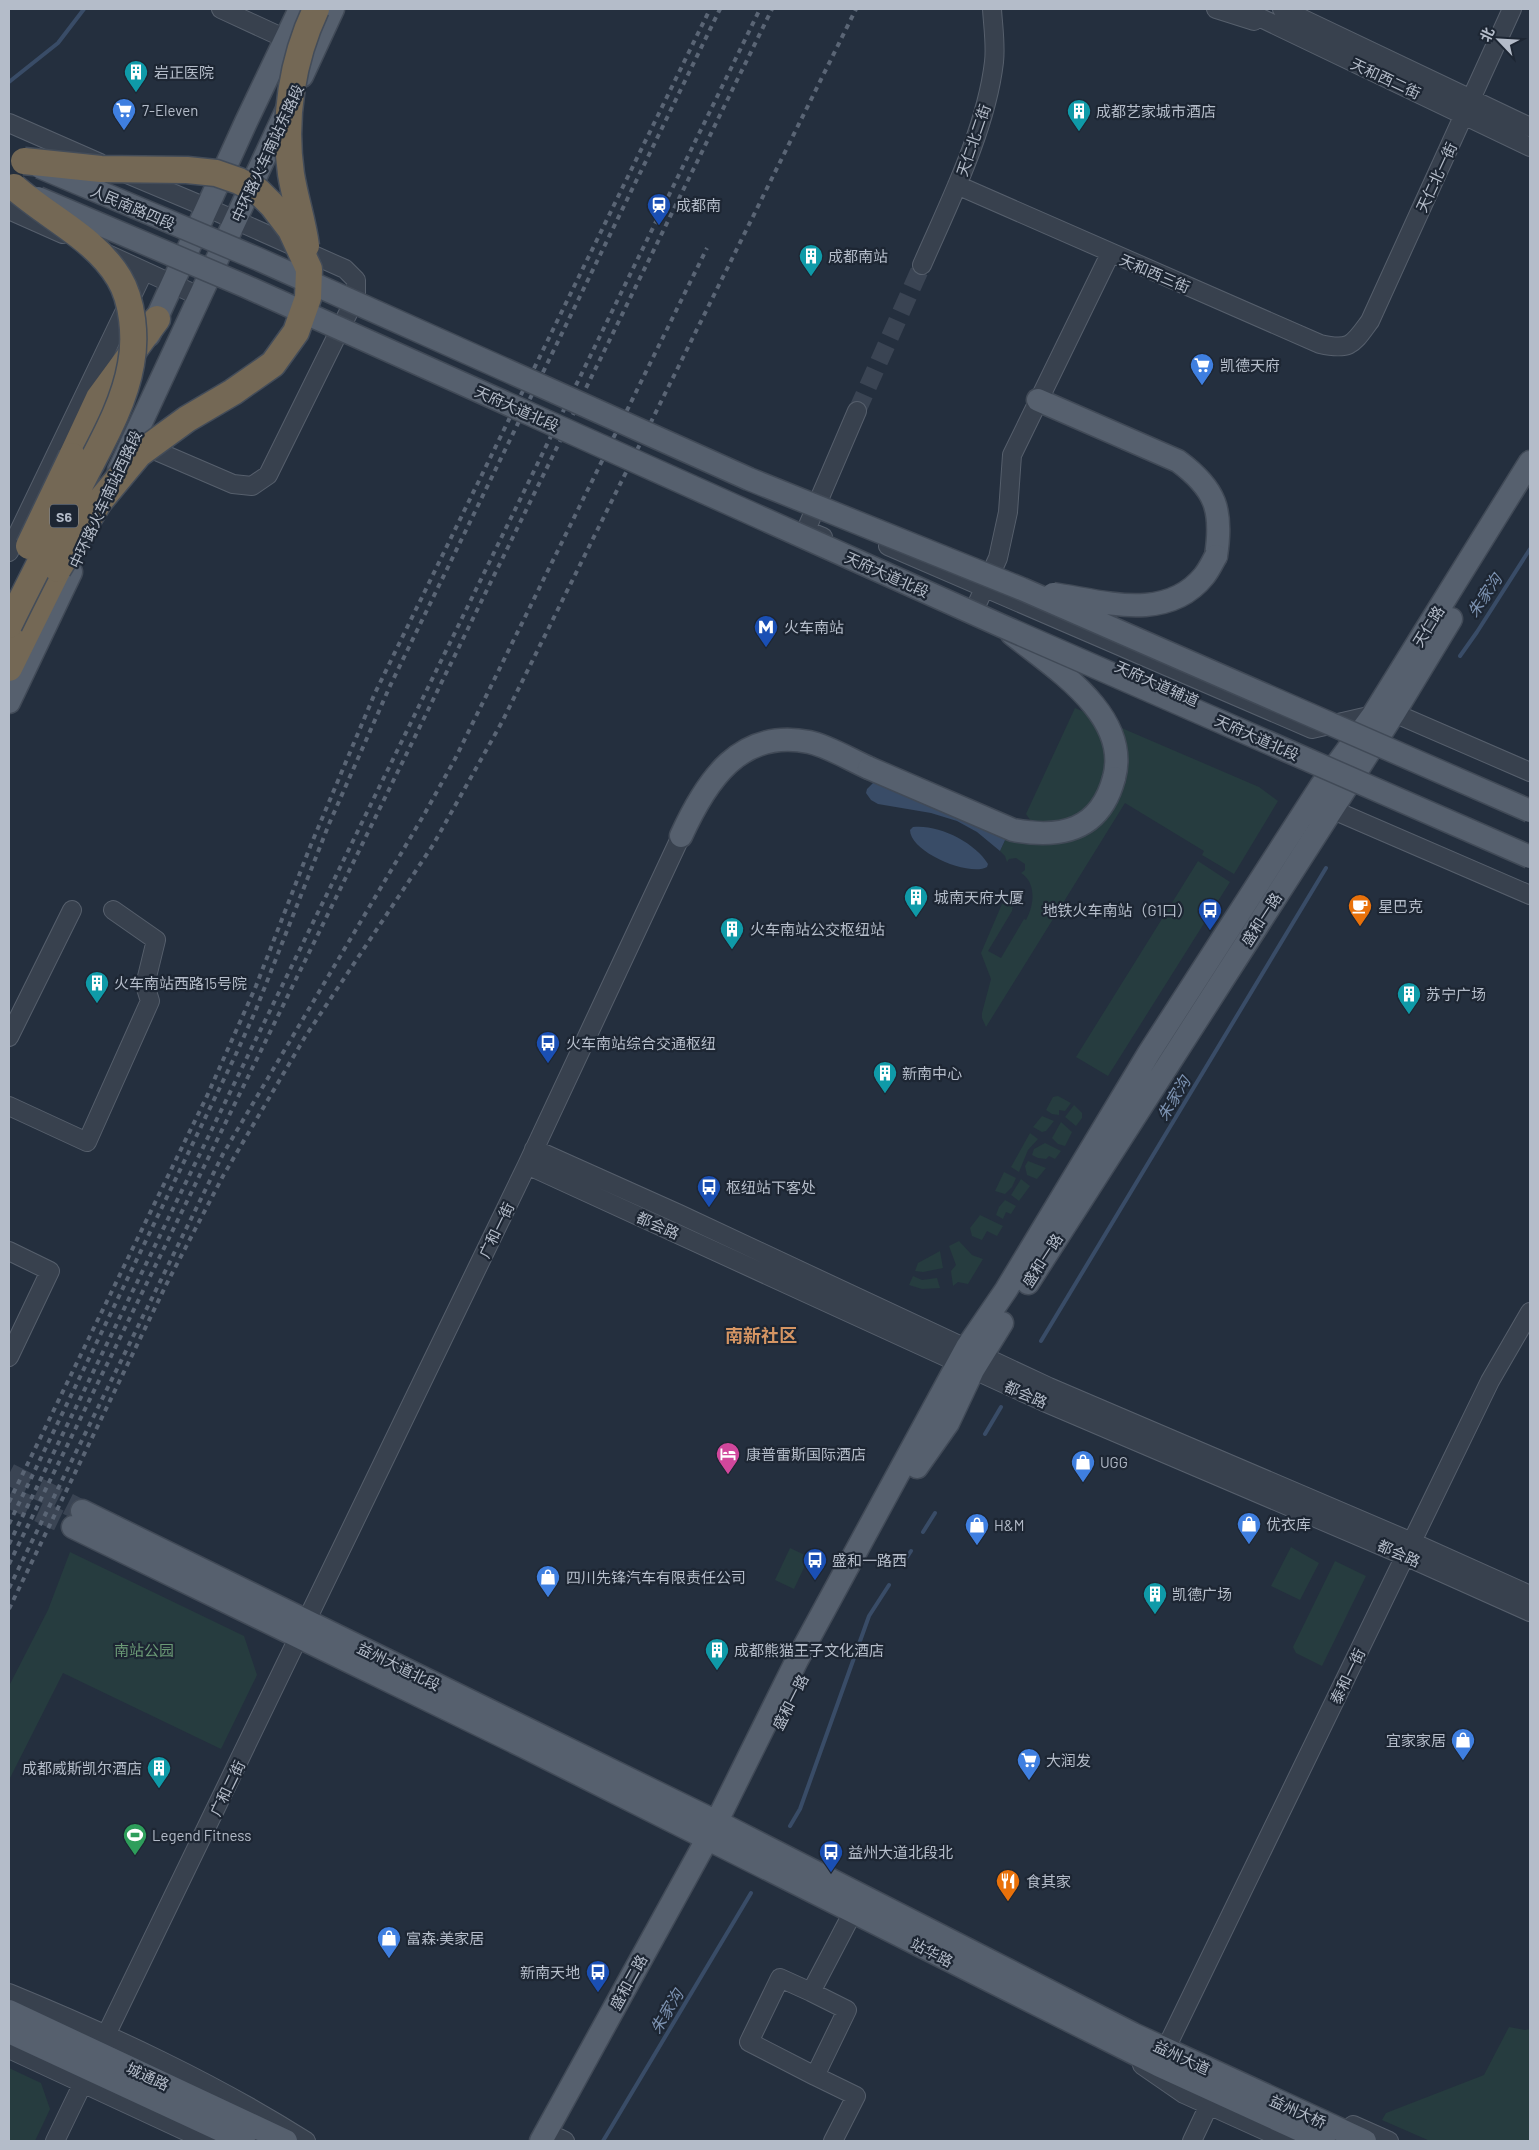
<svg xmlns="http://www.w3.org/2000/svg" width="1539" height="2150" viewBox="0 0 1539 2150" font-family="Barlow,'Noto Sans SC',sans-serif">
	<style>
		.green { fill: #263c3f }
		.water { fill: #394c67 }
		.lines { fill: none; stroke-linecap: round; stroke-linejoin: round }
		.stream { stroke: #394c67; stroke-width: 4 }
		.minor-tunnel { stroke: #3a4453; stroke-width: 18; stroke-dasharray: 18 9; stroke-linecap: butt }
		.major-tunnel { stroke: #3a4453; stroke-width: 22; stroke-dasharray: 22 11; stroke-linecap: butt }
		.minor-casing { stroke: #565f6c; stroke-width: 20 }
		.major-casing { stroke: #414a57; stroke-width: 25 }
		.highway-casing { stroke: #434c59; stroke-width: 29 }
		.minor { stroke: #38414e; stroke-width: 18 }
		.major { stroke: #56606e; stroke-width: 22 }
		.highway { stroke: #746855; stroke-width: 26 }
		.rail { stroke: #5a6575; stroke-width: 4; stroke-dasharray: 5 5; stroke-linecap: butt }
		.major-bridge-casing { stroke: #414a57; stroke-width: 25; stroke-linecap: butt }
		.highway-bridge-casing { stroke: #434c59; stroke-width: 29; stroke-linecap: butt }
		.major-bridge { stroke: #56606e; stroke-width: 22 }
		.highway-bridge { stroke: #746855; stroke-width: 26 }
		.labels { text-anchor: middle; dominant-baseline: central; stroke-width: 4.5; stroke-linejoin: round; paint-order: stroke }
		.shield { fill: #1d2633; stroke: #878f9c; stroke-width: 1 }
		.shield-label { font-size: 14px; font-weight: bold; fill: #b4bcc9 }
		.poi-label { font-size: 15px; fill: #b4bcc9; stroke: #1d2633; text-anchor: start }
		.street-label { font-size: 15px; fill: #b4bcc9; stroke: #1d2633 }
		.park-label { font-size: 15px; fill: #6b9a76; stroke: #1d2633 }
		.water-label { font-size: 16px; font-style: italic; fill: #7c92b1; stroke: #1d2633 }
		.quarter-label { font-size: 18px; font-weight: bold; fill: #d59563; stroke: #1d2633 }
	</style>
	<rect width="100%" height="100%" fill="#242f3e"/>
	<path class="green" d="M 1075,708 L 1259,787 L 1278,801 L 1234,874 L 1202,855 L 1204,851 L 1125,803 L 986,1027 L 982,1018 L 982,1013 L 991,979 L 981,953 L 1002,904 L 1007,899 L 1011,899 L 1013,904 L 1012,911 L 988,951 L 1001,958 L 1024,919 L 1026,920 C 1034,906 1037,883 1021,873 L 1025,870 L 1025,864 L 1016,858 L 1009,859 L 1007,862 L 1005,856 L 1000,851 L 1008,834 L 1042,837 L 1026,814 Z
		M 1198,861 L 1230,882 L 1108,1076 L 1076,1057 Z
		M 1058,1096 L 1071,1103 L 1065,1111 L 1059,1110 L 1059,1115 L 1052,1114 L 1046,1110 L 1053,1097 Z
		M 1074,1105 L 1082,1113 L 1082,1118 L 1076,1126 L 1065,1117 Z
		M 1042,1116 L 1054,1121 L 1046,1131 L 1042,1132 L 1033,1127 Z
		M 1061,1122 L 1072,1132 L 1065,1146 L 1058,1144 L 1052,1138 Z
		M 1030,1133 L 1038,1139 L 1028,1150 L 1019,1172 L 1011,1167 Z
		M 1045,1143 L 1061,1151 L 1055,1159 L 1049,1156 L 1046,1159 L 1038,1158 L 1032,1155 L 1034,1149 Z
		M 1028,1161 L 1046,1168 L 1037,1179 L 1027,1175 L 1025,1166 Z
		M 1004,1172 L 1016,1178 L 1012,1187 L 1005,1194 L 995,1191 Z
		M 1021,1179 L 1030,1186 L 1019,1201 L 1011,1195 Z
		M 1005,1200 L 1016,1206 L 1011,1214 L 1006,1212 L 1003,1219 L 996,1215 L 999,1207 Z
		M 980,1215 L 1003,1226 L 997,1236 L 987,1231 L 982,1240 L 972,1236 L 970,1228 Z
		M 959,1241 L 972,1255 L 983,1259 L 968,1284 L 958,1282 L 953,1286 L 951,1271 L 956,1265 L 949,1246 Z
		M 940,1251 L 943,1268 L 923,1272 L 915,1271 L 918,1263 Z
		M 913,1276 L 922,1280 L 937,1278 L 940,1288 L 922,1289 L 909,1285 Z
		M 1291,1547 L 1319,1563 L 1300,1600 L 1271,1586 Z
		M 790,1548 L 809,1557 L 794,1589 L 775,1580 Z
		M 70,1552 L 244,1636 L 257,1675 L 221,1749 L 63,1673 L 9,1780 L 9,1686 L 48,1610 Z
		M 1335,1561 L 1366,1576 L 1322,1666 L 1296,1653 L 1293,1647 Z
		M 1509,2027 L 1525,2030 L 1530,2029 L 1530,2141 L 1430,2141 L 1382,2120 L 1386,2113 L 1484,2075 Z
		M 9,2068 L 41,2083 L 50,2109 L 35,2141 L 9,2141 Z"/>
	<path class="water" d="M 873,783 L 879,783 L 1006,838 L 1000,851 L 977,832 L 957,821 L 931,813 L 878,804 L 871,800 L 866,793 L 867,789 Z
		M 913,827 C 938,824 975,842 988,864 L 987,867 C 969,877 910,852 910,830 Z"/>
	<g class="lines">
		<path class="stream" d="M 9,82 L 58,43 L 84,9
			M 1460,656 L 1477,632 L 1530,549
			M 1041,1341 L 1326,868
			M 985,1434 L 1001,1407
			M 923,1532 L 935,1513
			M 903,1563 L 911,1551
			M 790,1826 L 800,1809 L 869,1616 L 889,1585
			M 603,2141 L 751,1893"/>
		<path class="minor-tunnel" d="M 857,411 L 922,265"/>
		<path class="major-tunnel" d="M 9,1474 L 82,1511
			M 9,1497 L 73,1527"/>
		<g class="minor-casing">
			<path id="minor" d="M 221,9 L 286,39
				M 1216,9 L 1254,21
				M 1242,9 L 1530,147
				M 1282,9 L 1530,127
				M 9,123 L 100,163
				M 127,174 L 208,208 L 345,269 L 356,280 L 356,297 L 268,475 L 252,486 L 233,484 L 140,444
				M 957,185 L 1320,344 C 1351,351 1353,344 1370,321 L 1512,9
				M 9,210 L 63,234
				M 103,252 L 201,297
				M 922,265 C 949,203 986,130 994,62 C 996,45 993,26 992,9
				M 823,537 L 806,530 L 857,411
				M 888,546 L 1312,729 L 1373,715 L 1394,713 L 1530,772
				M 9,552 L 144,271
				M 977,604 L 998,558 L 1008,512 L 1012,455 L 1110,254
				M 1327,800 L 1331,809 L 1530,895
				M 9,1037 L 72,910
				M 9,1106 L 87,1142 L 150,1001 L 145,985 L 156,940 L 113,910
				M 534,1149 L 679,1214 L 1049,1387 L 1412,1542 L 1530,1595
				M 527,1165 L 1044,1402 L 1405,1556 L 1530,1612
				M 9,1251 L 50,1271 L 9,1357
				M 811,1992 L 847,2010 L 815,2076 L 856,2096 L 833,2141
				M 9,1993 C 111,2035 213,2082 306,2141
				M 106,2035 L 527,1165 L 681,836
				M 1169,2042 L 1490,1381 L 1530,1312
				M 9,2049 L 207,2141
				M 1142,2065 L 1184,2094 L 1288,2141
				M 815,2076 L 749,2042 L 780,1978 L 811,1992 L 853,1912
				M 1353,2125 L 1389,2141
				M 559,2138 L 565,2141
				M 55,2141 L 83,2083
				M 1192,2141 L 1209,2105"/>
		</g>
		<g class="major-casing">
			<path id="major" d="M 302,76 L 333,9
				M 149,335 L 246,122 L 300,9
				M 1038,400 L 1178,461 C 1216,489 1223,510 1216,556
				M 119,470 L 288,107
				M 1012,634 C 1054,668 1131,715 1114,778
				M 9,702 L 71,572
				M 681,836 C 706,781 740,728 809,742 C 828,746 851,760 869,768
				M 1028,1283 L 1394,713 L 1451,619
				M 917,1467 L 948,1423 L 973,1370 L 1002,1323
				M 82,1511 L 727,1827 L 1133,2034 L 1365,2141
				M 73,1527 L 525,1747 L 1158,2065 L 1324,2141
				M 9,2011 L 286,2141
				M 9,2032 L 244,2141
				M 541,2141 L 716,1823 L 797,1660 L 967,1347 L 1006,1290 L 1149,1053 L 1321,786 L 1373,715 L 1530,462"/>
		</g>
		<g class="highway-casing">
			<path id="highway" d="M 72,456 L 99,398 L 157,319
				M 9,668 L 58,569"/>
		</g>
		<use href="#minor" class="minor"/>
		<use href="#major" class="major"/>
		<use href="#highway" class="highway"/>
		<path class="rail" d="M 9,1502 L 207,1096 L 256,986 L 310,847 L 375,693 L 710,9
			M 9,1524 L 236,1054 L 255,1012 L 329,824 L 390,686 L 720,9
			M 9,1544 L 760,9
			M 9,1564 L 772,9
			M 9,1588 L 223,1154 L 425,813 L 455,759 L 707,248
			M 9,1609 L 166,1285 L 223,1176 L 305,1037 L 433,845 L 502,722 L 856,9"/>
		<g class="major-bridge-casing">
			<path id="major-bridge" d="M 40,167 L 258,259 L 749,479 L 1022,589 L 1530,811
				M 38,198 L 245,286 L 1002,626 L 1530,857
				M 1053,594 C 1102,601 1166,623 1204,576 C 1209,570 1212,563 1216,556
				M 869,768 L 1013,830 C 1061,839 1100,831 1114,778"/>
		</g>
		<g class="highway-bridge-casing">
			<path id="highway-bridge" d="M 24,161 L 101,169 L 187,170 L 216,173 L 239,181 L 258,191 L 272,205 L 291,230 L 309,269 L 308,298 L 296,332 L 273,364 L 233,392 L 187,419 L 139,454 L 99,502 L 58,569
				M 306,246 C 303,222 295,199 291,174 C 283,119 292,60 316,9
				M 29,546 L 72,456
				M 9,625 C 33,576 58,528 83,479 C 102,442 124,405 131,364 C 136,338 133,301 119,278 C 95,238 49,218 14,187"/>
		</g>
		<use href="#major-bridge" class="major-bridge"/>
		<use href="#highway-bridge" class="highway-bridge"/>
	</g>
	<defs>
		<g id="building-pin" transform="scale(1.25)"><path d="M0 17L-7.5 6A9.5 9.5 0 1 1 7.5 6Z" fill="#0f9aa8" stroke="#1d2633"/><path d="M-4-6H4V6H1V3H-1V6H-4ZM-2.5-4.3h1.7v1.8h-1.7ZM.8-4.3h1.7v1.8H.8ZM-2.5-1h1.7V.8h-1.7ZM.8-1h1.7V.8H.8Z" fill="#fff"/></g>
		<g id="supermarket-pin" transform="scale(1.25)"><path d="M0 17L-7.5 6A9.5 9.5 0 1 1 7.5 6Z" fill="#3f7fe0" stroke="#1d2633"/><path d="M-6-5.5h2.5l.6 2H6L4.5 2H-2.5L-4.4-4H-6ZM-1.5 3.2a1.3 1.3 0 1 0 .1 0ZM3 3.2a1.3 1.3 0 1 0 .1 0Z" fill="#fff"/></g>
		<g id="station-pin" transform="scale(1.25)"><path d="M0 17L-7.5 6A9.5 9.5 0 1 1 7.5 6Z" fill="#1a4fb4" stroke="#1d2633"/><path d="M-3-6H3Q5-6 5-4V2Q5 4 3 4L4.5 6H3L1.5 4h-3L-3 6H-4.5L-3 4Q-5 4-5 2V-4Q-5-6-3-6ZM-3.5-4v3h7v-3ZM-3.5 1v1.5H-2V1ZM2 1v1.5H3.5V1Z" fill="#fff"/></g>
		<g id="metro-pin" transform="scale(1.25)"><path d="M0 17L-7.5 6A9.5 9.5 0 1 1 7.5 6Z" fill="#1a4fb4" stroke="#1d2633"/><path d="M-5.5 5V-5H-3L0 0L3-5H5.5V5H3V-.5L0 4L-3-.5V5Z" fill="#fff"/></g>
		<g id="cafe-pin" transform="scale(1.25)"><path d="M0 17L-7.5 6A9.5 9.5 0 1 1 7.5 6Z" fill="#e8710a" stroke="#1d2633"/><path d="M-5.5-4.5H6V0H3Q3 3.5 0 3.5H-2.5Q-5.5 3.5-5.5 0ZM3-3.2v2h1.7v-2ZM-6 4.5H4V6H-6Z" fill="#fff"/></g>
		<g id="bus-pin" transform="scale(1.25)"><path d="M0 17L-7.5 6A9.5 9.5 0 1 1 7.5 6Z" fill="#1a4fb4" stroke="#1d2633"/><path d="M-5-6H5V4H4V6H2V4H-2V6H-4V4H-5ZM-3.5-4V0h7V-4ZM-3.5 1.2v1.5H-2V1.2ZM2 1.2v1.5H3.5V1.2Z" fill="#fff"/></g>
		<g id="hotel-pin" transform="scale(1.25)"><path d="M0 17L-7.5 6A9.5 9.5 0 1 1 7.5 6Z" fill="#d1479c" stroke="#1d2633"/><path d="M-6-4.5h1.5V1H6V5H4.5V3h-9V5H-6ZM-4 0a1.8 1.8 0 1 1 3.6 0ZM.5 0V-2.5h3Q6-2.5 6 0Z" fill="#fff"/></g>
		<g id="shop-pin" transform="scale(1.25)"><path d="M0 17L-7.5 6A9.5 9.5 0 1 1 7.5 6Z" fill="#3f7fe0" stroke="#1d2633"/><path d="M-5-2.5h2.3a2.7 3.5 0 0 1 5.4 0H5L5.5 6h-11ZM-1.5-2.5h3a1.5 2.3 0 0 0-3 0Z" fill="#fff"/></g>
		<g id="stadium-pin" transform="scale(1.25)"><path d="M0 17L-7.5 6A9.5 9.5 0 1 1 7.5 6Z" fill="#2e9e5b" stroke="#1d2633"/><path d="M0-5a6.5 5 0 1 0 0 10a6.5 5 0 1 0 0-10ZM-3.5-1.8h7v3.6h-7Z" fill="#fff"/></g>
		<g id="restaurant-pin" transform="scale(1.25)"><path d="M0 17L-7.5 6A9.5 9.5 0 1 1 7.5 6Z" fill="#e8710a" stroke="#1d2633"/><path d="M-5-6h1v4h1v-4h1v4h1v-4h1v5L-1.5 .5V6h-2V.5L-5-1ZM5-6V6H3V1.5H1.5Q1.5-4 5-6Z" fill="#fff"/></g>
	</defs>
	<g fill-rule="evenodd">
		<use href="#building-pin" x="136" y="72"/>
		<use href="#supermarket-pin" x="124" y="110"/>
		<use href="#building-pin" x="1079" y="111"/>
		<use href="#station-pin" x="659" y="205"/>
		<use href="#building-pin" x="811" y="256"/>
		<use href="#supermarket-pin" x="1202" y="365"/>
		<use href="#metro-pin" x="766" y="627"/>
		<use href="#building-pin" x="916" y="897"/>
		<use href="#cafe-pin" x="1360" y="906"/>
		<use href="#bus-pin" x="1210" y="910"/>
		<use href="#building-pin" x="732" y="929"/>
		<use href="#building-pin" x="97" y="983"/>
		<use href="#building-pin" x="1409" y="994"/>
		<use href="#bus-pin" x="548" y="1043"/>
		<use href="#building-pin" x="885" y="1073"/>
		<use href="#bus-pin" x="709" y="1187"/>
		<use href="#hotel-pin" x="728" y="1454"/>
		<use href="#shop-pin" x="1083" y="1462"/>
		<use href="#shop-pin" x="1249" y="1524"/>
		<use href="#shop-pin" x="977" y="1525"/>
		<use href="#bus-pin" x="815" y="1560"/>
		<use href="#shop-pin" x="548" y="1577"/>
		<use href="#building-pin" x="1155" y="1594"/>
		<use href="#building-pin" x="717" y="1650"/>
		<use href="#shop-pin" x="1463" y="1740"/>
		<use href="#supermarket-pin" x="1029" y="1760"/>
		<use href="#building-pin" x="159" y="1768"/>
		<use href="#stadium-pin" x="135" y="1835"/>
		<use href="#bus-pin" x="831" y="1852"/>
		<use href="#restaurant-pin" x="1008" y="1881"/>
		<use href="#shop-pin" x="389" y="1938"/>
		<use href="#bus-pin" x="598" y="1972"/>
	</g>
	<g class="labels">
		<rect class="shield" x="50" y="504.5" width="28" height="23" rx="4"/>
		<g class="shield-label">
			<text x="64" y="516">S6</text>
		</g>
		<g class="poi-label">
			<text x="154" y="72">岩正医院</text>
			<text x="142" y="110">7-Eleven</text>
			<text x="1096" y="111">成都艺家城市酒店</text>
			<text x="676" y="205">成都南</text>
			<text x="828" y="256">成都南站</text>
			<text x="1220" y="365">凯德天府</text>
			<text x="784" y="627">火车南站</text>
			<text x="934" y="897">城南天府大厦</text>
			<text x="1378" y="906">星巴克</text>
			<text x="1192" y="910" text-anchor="end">地铁火车南站（G1口）</text>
			<text x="750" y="929">火车南站公交枢纽站</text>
			<text x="114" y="983">火车南站西路15号院</text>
			<text x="1426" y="994">苏宁广场</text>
			<text x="566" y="1043">火车南站综合交通枢纽</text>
			<text x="902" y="1073">新南中心</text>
			<text x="726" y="1187">枢纽站下客处</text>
			<text x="746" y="1454">康普雷斯国际酒店</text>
			<text x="1100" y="1462">UGG</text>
			<text x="1266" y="1524">优衣库</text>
			<text x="994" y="1525">H&amp;M</text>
			<text x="832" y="1560">盛和一路西</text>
			<text x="566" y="1577">四川先锋汽车有限责任公司</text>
			<text x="1172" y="1594">凯德广场</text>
			<text x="734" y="1650">成都熊猫王子文化酒店</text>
			<text x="1446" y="1740" text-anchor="end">宜家家居</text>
			<text x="1046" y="1760">大润发</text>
			<text x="142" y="1768" text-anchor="end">成都威斯凯尔酒店</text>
			<text x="152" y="1835">Legend Fitness</text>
			<text x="848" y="1852">益州大道北段北</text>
			<text x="1026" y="1881">食其家</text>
			<text x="406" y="1938">富森·美家居</text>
			<text x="580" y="1972" text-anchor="end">新南天地</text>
		</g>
		<g class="street-label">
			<text transform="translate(1386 78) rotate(25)">天和西二街</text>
			<text transform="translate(973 140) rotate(-71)">天仁北二街</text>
			<text transform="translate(267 153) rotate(-65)">中环路火车南站东路段</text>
			<text transform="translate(1436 177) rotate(-65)">天仁北一街</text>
			<text transform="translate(133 207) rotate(23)">人民南路四段</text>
			<text transform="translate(1155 273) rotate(23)">天和西三街</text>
			<text transform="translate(517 408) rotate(24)">天府大道北段</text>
			<text transform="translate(105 499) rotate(-65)">中环路火车南站西路段</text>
			<text transform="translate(887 574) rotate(24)">天府大道北段</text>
			<text transform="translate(1428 626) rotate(-58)">天仁路</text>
			<text transform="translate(1157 683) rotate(24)">天府大道辅道</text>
			<text transform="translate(1257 737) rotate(24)">天府大道北段</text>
			<text transform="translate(1261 919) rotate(-57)">盛和一路</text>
			<text transform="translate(658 1225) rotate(24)">都会路</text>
			<text transform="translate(496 1230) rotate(-64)">广和一街</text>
			<text transform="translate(1042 1260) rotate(-57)">盛和一路</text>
			<text transform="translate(1026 1394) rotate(24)">都会路</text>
			<text transform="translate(1399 1553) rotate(24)">都会路</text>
			<text transform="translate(399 1666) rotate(26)">益州大道北段</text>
			<text transform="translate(1347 1676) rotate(-64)">泰和一街</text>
			<text transform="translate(790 1702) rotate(-63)">盛和一路</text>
			<text transform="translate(227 1788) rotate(-64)">广和二街</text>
			<text transform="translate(932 1952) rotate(27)">站华路</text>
			<text transform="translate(628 1982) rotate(-61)">盛和二路</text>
			<text transform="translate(1182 2057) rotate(25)">益州大道</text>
			<text transform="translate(148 2076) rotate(25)">城通路</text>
			<text transform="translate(1298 2111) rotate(24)">益州大桥</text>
		</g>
		<g class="park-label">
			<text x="144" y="1650">南站公园</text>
		</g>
		<g class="water-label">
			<text transform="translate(1484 595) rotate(-56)">朱家沟</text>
			<text transform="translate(1173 1098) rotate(-59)">朱家沟</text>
			<text transform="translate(666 2011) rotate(-59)">朱家沟</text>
		</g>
		<g class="quarter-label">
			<text x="761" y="1335">南新社区</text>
		</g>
	</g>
	<rect width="1539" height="2150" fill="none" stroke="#b4bcc9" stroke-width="20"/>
	<g transform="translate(1499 40) rotate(295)" stroke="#1d2633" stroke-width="4" paint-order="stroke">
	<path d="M0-4L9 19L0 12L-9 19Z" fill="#b4bcc9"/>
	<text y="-8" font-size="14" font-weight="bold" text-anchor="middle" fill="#b4bcc9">北</text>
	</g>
</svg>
